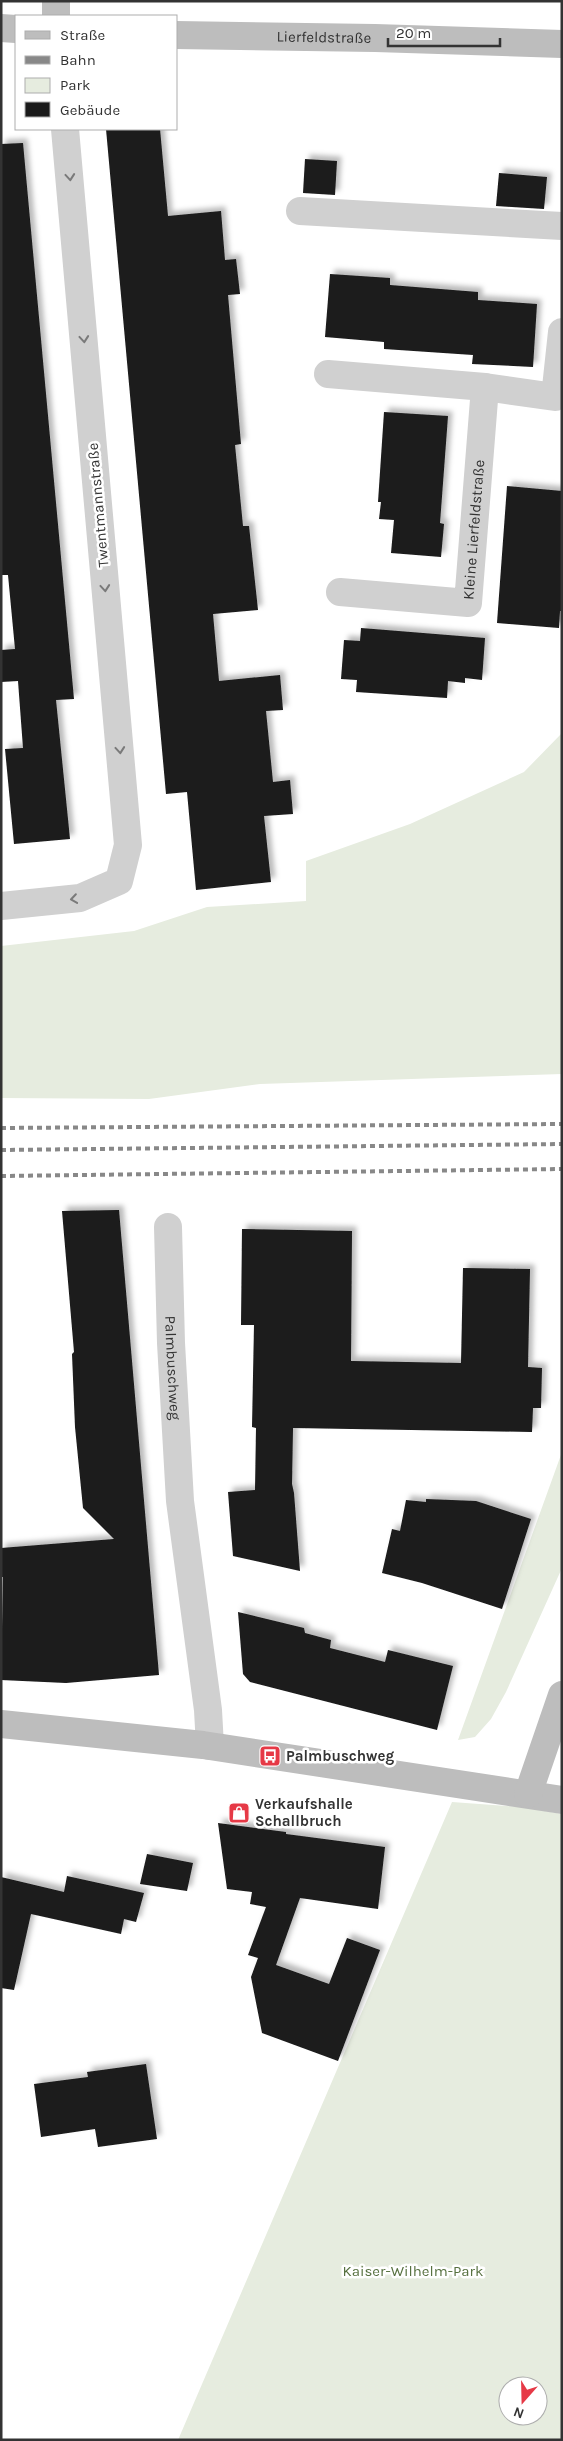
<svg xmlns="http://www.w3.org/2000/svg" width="563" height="2441" viewBox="0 0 563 2441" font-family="Karla,sans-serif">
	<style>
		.green { fill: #e6ecdf; fill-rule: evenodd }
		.building { fill: #1a1a1a; filter: url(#shadow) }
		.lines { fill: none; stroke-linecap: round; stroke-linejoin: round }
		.street { stroke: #d0d0d0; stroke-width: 28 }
		.secondary { stroke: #bdbdbd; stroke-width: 28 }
		.rail { stroke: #888; stroke-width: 4; stroke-dasharray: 5 4; stroke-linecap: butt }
		.oneway { stroke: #7a7a7a }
		.labels { text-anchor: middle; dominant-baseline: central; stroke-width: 5; stroke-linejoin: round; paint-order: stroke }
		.street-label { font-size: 15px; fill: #333; stroke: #fff }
		.poi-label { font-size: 15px; font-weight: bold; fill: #333; stroke: #fff; text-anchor: start }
		.park-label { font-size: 15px; fill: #56703f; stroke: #fff }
	</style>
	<defs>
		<filter id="shadow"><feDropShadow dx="4.5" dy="-4.5" stdDeviation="2.5" flood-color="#0004"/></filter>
	</defs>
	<rect width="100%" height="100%" fill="#fff"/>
	<path class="green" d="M 562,733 L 562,1074 L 260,1084 L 149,1099 L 1,1098 L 1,946 L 134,931 L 207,907 L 306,901 L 306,861 L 410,824 L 524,772 Z
		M 562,1452 L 562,1568 L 506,1692 L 491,1719 L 475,1737 L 458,1740 Z
		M 452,1802 L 522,1807 L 562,1814 L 562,2440 L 178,2440 ZM 508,2386 L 538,2386 L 538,2416 L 508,2416 Z"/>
	<path class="building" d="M 106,129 L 160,129 L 168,216 L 221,211 L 225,260 L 236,259 L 240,294 L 228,295 L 241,444 L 235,445 L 243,526 L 249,526 L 258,610 L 213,614 L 219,681 L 280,675 L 283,710 L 266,711 L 273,782 L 290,780 L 293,814 L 264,816 L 271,882 L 196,890 L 187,792 L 166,794 Z
		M 23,143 L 74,699 L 56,700 L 70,839 L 14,844 L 5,749 L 23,748 L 18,681 L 1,682 L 1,650 L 15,649 L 8,575 L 1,575 L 1,144 Z
		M 305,159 L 337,161 L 335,195 L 303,193 Z
		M 499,173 L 547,177 L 544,209 L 496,206 Z
		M 330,274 L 390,278 L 390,285 L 478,292 L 478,300 L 537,304 L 533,367 L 472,364 L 473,355 L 384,349 L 384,342 L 325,337 Z
		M 384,412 L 448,416 L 440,523 L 444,524 L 441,557 L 391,553 L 394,520 L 379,519 L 381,502 L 378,502 Z
		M 507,486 L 562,491 L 562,611 L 560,611 L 559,628 L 497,623 Z
		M 361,628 L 485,638 L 482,680 L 465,678 L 465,683 L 448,681 L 447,698 L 356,692 L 357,680 L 341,679 L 344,640 L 360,641 Z
		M 119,1210 L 159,1675 L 66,1683 L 1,1680 L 3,1577 L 1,1577 L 1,1548 L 114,1539 L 83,1508 L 75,1427 L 72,1354 L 74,1352 L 62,1211 Z
		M 242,1229 L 352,1231 L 351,1361 L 461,1363 L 463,1268 L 530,1269 L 528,1367 L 542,1368 L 541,1408 L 533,1408 L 532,1432 L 293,1428 L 292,1484 L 294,1493 L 300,1571 L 233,1556 L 228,1492 L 255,1490 L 256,1428 L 252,1427 L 254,1325 L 241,1325 Z
		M 426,1499 L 476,1501 L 531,1519 L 502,1609 L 422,1583 L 382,1573 L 392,1529 L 400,1531 L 406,1500 L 426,1502 Z
		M 238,1612 L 304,1628 L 305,1633 L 331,1640 L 330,1648 L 385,1662 L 388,1650 L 453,1666 L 437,1730 L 250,1682 L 243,1674 Z
		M 218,1823 L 286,1832 L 286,1834 L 385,1847 L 378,1909 L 300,1898 L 276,1965 L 329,1984 L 347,1938 L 380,1950 L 338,2061 L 262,2033 L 251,1977 L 258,1958 L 248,1955 L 266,1907 L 250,1904 L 252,1892 L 227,1889 Z
		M 147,1854 L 193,1863 L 187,1891 L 140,1884 Z
		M 67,1876 L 144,1893 L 136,1922 L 124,1919 L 121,1934 L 31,1914 L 14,1990 L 1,1988 L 1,1877 L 64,1892 Z
		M 146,2064 L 157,2139 L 98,2147 L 95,2129 L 41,2137 L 34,2084 L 88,2077 L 87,2072 Z"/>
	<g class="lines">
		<g class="street">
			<path d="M 300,211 L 562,226"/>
			<path d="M 328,374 L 485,387"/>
			<path id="s1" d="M 340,592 L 468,603 L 485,387 L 555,397 L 562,332"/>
			<path d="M 1,906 L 80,898 L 119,881 L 128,845 L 65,129"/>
			<path id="s2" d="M 168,1227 L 171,1343 L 180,1501 L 208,1710 L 210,1746"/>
		</g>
		<g class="secondary">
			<path d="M 56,16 L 56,1"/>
			<path d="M 1,28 L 16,29"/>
			<path id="s3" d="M 176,35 L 375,38 L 562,44"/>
			<path d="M 1,1724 L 203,1745 L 562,1800"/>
			<path d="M 528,1794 L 562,1695"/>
		</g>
		<path class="rail" d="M 1,1128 L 562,1124
			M 1,1150 L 562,1144
			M 1,1176 L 562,1169"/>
	</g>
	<defs><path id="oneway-chevron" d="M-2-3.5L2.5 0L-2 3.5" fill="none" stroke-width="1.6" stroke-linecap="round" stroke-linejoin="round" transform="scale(1.25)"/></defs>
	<g class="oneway">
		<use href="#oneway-chevron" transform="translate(70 177) rotate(85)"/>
		<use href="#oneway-chevron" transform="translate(84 339) rotate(85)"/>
		<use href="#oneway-chevron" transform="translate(105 588) rotate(85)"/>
		<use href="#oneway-chevron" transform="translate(120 750) rotate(85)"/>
		<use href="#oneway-chevron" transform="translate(74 899) rotate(172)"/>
	</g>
	<defs>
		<g id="bus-square" transform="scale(1.125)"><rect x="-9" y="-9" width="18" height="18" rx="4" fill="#e63946" stroke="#fff"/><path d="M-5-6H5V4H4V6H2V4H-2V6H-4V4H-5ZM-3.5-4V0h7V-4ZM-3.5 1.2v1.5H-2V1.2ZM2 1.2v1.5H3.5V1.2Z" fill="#fff"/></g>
		<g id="shop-square" transform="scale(1.125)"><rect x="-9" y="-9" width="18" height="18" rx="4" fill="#e63946" stroke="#fff"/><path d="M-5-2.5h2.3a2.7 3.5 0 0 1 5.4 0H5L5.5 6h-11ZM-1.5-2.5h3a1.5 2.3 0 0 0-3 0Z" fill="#fff"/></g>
	</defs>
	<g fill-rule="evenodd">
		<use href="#bus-square" x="270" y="1756"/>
		<use href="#shop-square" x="239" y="1813"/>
	</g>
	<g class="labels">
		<g class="street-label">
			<text stroke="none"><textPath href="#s3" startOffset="148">Lierfeldstraße</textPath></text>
			<text transform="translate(98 505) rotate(-95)">Twentmannstraße</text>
			<text stroke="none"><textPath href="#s1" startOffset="202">Kleine Lierfeldstraße</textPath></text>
			<text stroke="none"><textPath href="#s2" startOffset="141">Palmbuschweg</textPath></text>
		</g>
		<g class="poi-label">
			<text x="286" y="1756">Palmbuschweg</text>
			<text x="255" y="1804">Verkaufshalle<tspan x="255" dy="17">Schallbruch</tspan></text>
		</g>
		<g class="park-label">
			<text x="413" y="2271">Kaiser-Wilhelm-Park</text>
		</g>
	</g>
	<rect width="563" height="2441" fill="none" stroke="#333333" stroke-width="5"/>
	<rect x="15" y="15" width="162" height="115" fill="#ffffff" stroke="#adadad"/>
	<rect x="25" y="31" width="25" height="8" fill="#bdbdbd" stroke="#adadad"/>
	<text x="60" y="40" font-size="15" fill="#333333">Straße</text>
	<rect x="25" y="56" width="25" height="8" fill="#888888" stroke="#adadad"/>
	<text x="60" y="65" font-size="15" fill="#333333">Bahn</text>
	<rect x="25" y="78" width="25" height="15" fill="#e6ecdf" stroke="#adadad"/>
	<text x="60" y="90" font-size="15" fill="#333333">Park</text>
	<rect x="25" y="102" width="25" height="15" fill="#1a1a1a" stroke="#adadad"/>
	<text x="60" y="115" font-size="15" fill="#333333">Gebäude</text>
	<g transform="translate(523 2401) rotate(200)"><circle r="24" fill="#ffffff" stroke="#adadad"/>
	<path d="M0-4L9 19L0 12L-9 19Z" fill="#e63946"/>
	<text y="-8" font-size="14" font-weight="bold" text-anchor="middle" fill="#333333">N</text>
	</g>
	<path d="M388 38v8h112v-8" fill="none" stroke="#333333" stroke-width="2.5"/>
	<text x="396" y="38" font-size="15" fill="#333333" stroke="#ffffff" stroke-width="4" paint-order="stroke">20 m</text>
</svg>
